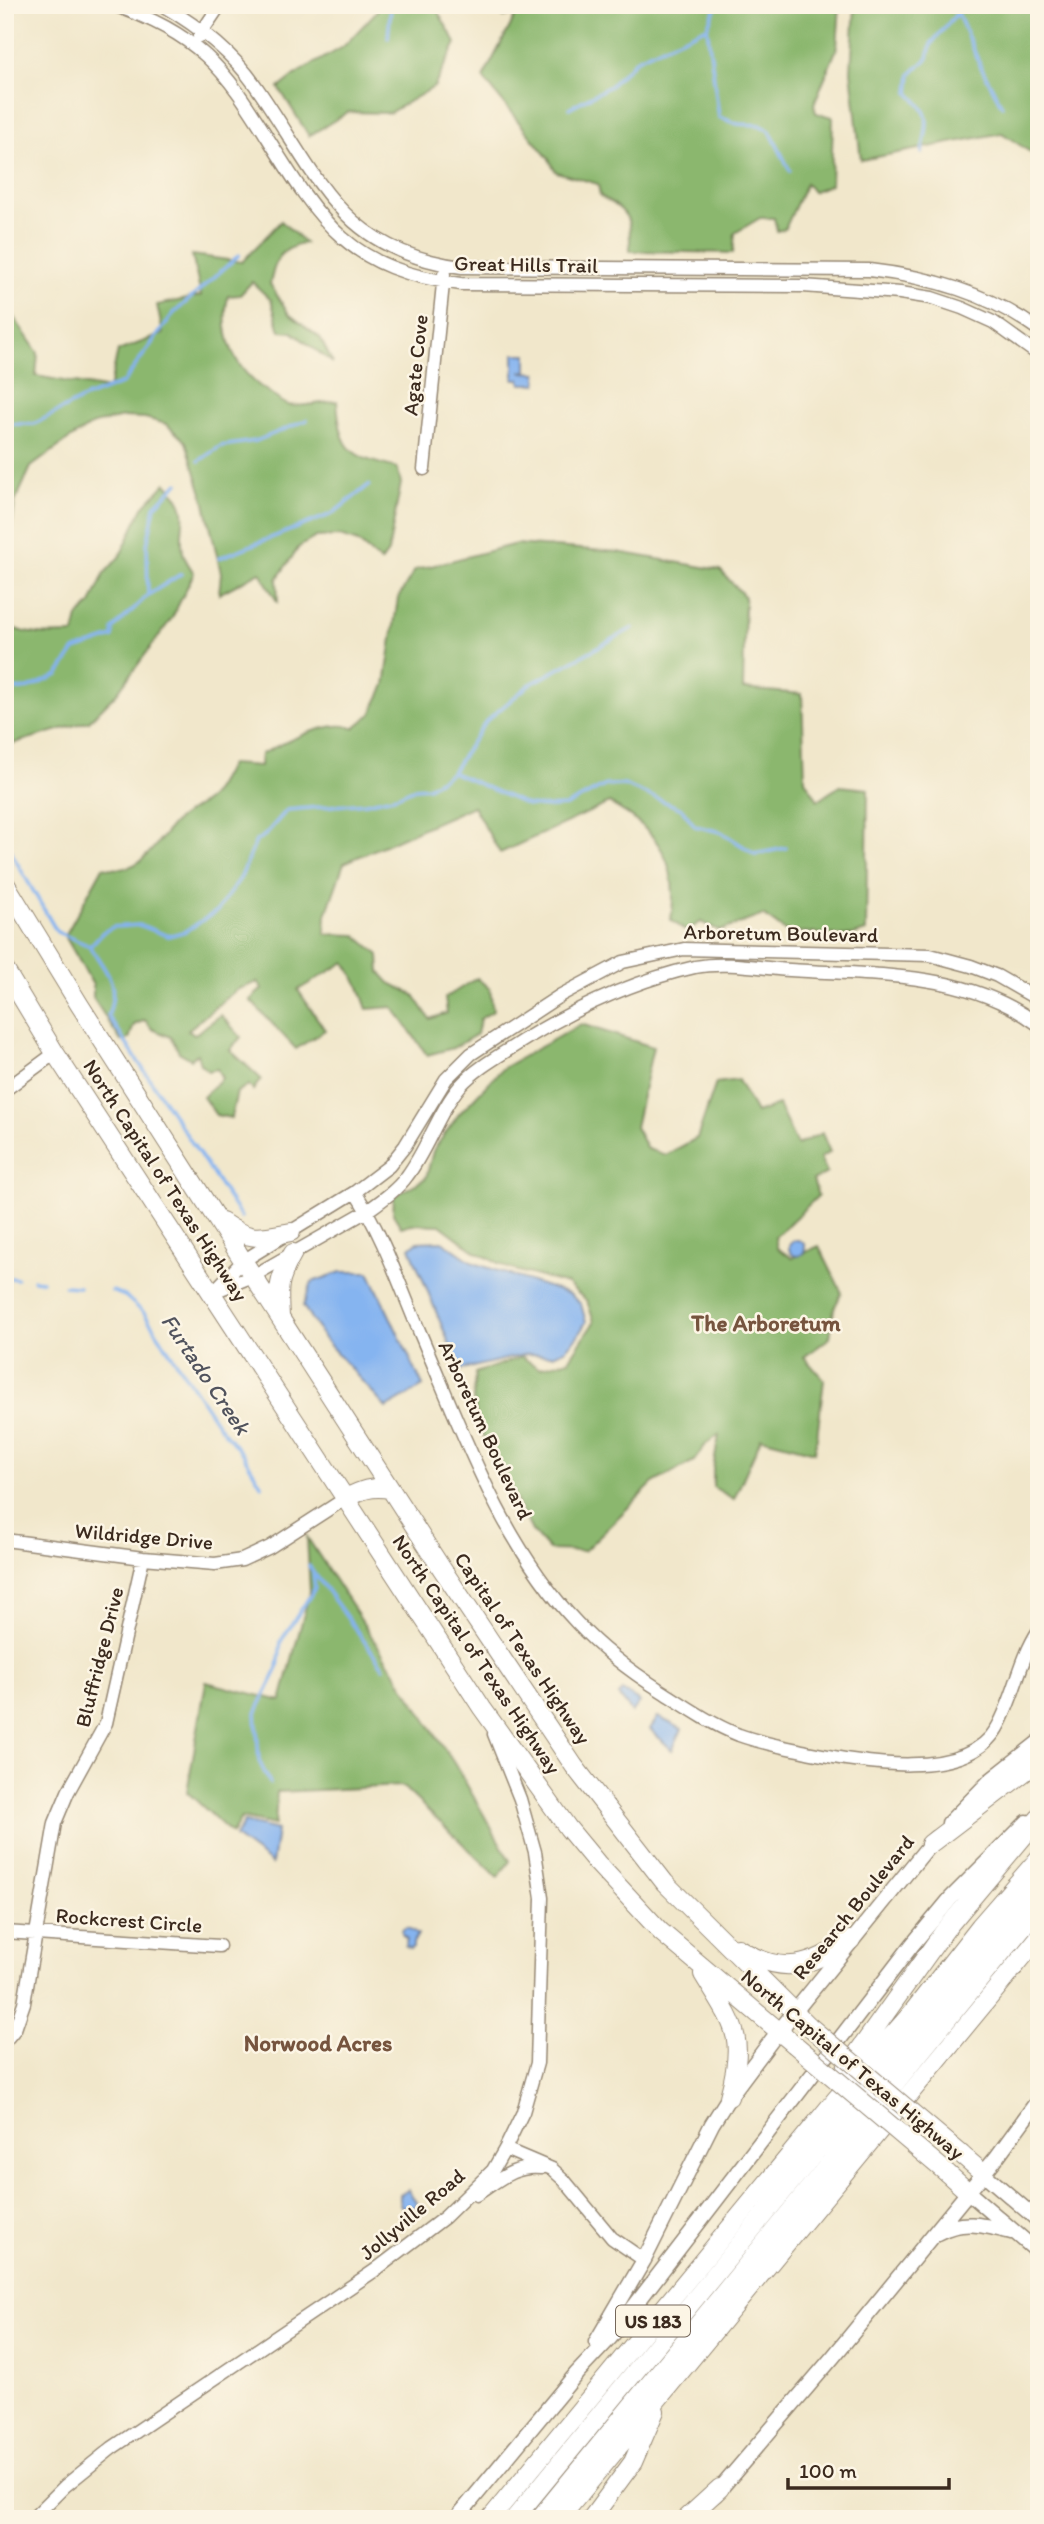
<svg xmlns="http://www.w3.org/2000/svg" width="1044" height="2524" viewBox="0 0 1044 2524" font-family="Itim,sans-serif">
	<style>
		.forest { fill: #8bb76e; stroke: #637046; stroke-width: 2 }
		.water { fill: #85b4f0; stroke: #606f87; stroke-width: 2 }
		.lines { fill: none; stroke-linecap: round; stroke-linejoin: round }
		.stream { stroke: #85b4f0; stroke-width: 3.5 }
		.minor-casing { stroke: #968874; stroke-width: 15 }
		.major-casing { stroke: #968874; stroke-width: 17 }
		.highway-casing { stroke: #968874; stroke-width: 20 }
		.minor { stroke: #fff; stroke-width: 12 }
		.major { stroke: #fff; stroke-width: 14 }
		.highway { stroke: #fff; stroke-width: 18 }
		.highway-bridge-casing { stroke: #968874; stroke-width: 20; stroke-linecap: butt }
		.highway-bridge { stroke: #fff; stroke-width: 18 }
		.labels { text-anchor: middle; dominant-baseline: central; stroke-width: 5; stroke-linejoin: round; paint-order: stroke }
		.shield { fill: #fcf5e5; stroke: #75675a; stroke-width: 2 }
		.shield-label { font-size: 19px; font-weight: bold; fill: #3b2a1e }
		.street-label { font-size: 21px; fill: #3b2a1e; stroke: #fcf5e5 }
		.neighbourhood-label { font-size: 23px; font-weight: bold; fill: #76543e; stroke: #fcf5e5 }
		.water-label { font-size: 23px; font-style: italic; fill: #51535d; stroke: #fcf5e5 }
	</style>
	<rect width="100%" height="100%" fill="#fcf5e5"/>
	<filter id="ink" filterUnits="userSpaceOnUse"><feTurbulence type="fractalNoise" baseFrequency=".0143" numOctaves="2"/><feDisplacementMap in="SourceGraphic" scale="14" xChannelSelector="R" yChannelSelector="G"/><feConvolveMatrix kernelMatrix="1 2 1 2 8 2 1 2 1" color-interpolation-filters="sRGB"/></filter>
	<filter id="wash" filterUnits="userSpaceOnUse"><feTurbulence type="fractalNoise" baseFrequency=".00686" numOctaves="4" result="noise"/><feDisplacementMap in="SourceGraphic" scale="28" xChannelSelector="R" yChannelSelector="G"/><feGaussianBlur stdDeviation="1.57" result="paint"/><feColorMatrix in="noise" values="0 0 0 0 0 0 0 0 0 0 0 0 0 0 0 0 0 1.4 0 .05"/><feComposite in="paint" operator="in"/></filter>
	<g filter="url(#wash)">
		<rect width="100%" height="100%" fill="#f1e7cb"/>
		<path class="forest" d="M 376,5 L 434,5 L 456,43 L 434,87 L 389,113 L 348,112 L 309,136 L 279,88 L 299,72 L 343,47 L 377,11 Z
			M 499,5 L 840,5 L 837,48 L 814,104 L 816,113 L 833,117 L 831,184 L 813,192 L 806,183 L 785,229 L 777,231 L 774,218 L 760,218 L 735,233 L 733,253 L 630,251 C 630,217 631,213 600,196 L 598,184 L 556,172 L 549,159 L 483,78 L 517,13 L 503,17 L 498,8 Z
			M 855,5 L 1039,5 L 1039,153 L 1033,154 L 1002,133 L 861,160 L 851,71 Z
			M 281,221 L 305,243 C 278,250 276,258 270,284 L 289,314 L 320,338 L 333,363 L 292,332 L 280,331 L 271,300 L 252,282 L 240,295 L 228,296 C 219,336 235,372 270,393 C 275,397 282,403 288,405 C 299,408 325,402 337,401 C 341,452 349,456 397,468 L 401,483 L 388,552 L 381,562 L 358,542 L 340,536 L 316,537 L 299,547 L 277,579 L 278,603 L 260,572 L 219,594 L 221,573 L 205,503 L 186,442 L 166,424 L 145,418 L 123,417 L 94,424 L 68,440 L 31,467 L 15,502 L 10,539 L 5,535 L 5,304 L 38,353 L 36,376 L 109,389 L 118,351 L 163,334 L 157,305 L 201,296 L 192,255 L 242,262 Z
			M 166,483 C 196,516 177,518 183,552 C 184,559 190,567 194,573 L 172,618 L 117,693 L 89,721 L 5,746 L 5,625 C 28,636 49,635 74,634 L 78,617 L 91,604 L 104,574 L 120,556 L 143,507 Z
			M 516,544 L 618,552 L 720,570 L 745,597 L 743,689 L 802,694 L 805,780 L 818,800 L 840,786 L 868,789 L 866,931 L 851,936 L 785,931 L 763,915 L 720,931 L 701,922 L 686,931 L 671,920 C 680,864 659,830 609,803 L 500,853 L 473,806 L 344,863 L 326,915 L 325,934 L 356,935 L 379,955 L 380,972 L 390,983 L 414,995 L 430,1019 L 447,1013 L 445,998 L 477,978 L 490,989 L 493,1011 L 480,1019 L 477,1034 L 453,1048 L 427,1055 L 393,1007 L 367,1009 L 358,984 L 345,962 L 298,990 L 325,1030 L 296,1049 L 250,1000 L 262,989 L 258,982 L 236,990 L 188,1030 L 195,1034 L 221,1015 L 241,1037 L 230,1050 L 261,1079 L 253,1090 L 249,1085 L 237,1092 L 231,1118 L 216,1115 L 203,1097 L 222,1078 L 217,1069 L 208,1071 L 200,1064 L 197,1054 L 191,1059 L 179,1052 L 171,1037 L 152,1029 L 145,1020 L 134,1025 L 129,1039 L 121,1041 L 93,998 L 93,985 L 65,936 L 103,867 C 142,877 154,844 175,822 C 185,812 200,807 210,797 C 218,788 224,774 230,764 L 260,766 L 261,754 C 284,743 330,718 354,728 L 371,714 L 385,685 L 398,598 L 415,570 Z
			M 581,1024 L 653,1047 L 635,1127 L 647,1149 L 666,1155 L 697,1138 L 716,1083 L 738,1080 L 756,1113 L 778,1105 L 797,1145 L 822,1133 L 830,1152 L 820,1158 L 827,1173 L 813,1180 L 818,1196 L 775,1237 L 777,1248 L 792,1258 L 819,1246 L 842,1293 L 834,1308 L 830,1338 L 804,1357 L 824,1380 L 815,1452 L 761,1438 L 734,1499 L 713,1487 L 713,1469 L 719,1435 L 707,1443 L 694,1461 L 653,1483 L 584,1551 L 549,1550 L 532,1531 L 479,1427 L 473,1400 L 475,1373 L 522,1357 L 539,1368 L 569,1360 L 594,1322 L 587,1301 L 567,1284 L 508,1268 L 476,1252 L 440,1225 L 411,1224 L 401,1227 L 393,1214 L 394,1196 L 426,1178 L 433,1151 L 459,1114 L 503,1068 Z
			M 307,1537 L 459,1771 L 510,1861 L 498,1877 L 402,1786 L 277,1792 L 275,1825 L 241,1818 L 232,1834 L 187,1792 L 206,1682 L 281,1701 L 310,1591 Z"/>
		<path class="water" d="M 514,354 L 527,354 L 527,371 L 520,372 L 537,373 L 537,384 L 521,384 L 520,379 L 514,379 Z
			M789 1248a8 8 0 1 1 16 0a8 8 0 1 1-16 0Z
			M 442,1241 L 474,1263 L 569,1294 L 581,1304 L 586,1322 L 577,1337 L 565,1350 L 553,1355 L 527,1354 L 460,1370 L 410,1248 L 417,1242 Z
			M 341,1272 L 369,1272 L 423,1386 L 386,1408 L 325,1340 L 303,1306 L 312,1282 Z
			M 622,1691 L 640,1702 L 632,1712 L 618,1695 Z
			M 658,1717 L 682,1729 L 672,1750 L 650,1729 Z
			M 244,1822 L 277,1830 L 272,1864 L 235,1837 Z
			M 407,1927 L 418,1934 L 413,1943 L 413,1947 L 410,1949 L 405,1946 L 407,1939 L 402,1934 L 402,1930 Z
			M 408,2190 L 417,2203 L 413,2208 L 402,2207 L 400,2204 L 400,2195 Z"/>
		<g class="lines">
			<path class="stream" d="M 717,5 L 707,27 L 719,117 L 738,124 L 759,125 L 770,131 L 790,171
				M 958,14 L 981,67 L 1002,106
				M 388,38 L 391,5
				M 569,108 L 610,86 L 637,59 L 707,27
				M 922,153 C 927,122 934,116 909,93 L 911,74 L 928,58 L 931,44 L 964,5
				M 5,424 L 34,424 L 84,398 L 123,383 L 173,314 L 239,255
				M 199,461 L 221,446 L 256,441 L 307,420
				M 219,558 L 332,514 L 369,485
				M 148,595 L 181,574
				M 5,697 L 14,690 L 29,688 L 58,675 L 75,650 L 113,637 L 113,629 L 148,595 L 147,545 L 155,506 L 178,483
				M 452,772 L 527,805 L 550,807 L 566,806 L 606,785 L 624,785 L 682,809 L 695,826 L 721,832 L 755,854 L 786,848
				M 5,842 L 57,932 L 90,946
				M 241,1217 L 108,1016 C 120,982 107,974 90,946 L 103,932 L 113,927 L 140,925 L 168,936 L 186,931 L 217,911 L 241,877 L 256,841 L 265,835 L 287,810 L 366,803 L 397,796 L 415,788 L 428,787 L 452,772 L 486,721 L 529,685 L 633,628
				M 11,1278 L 17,1279
				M 33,1280 L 42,1281
				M 64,1286 L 79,1287
				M 112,1291 L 125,1296 L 144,1313 L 218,1425 L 244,1456 L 262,1486
				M 309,1566 L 384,1668
				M 270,1783 L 259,1761 L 256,1713 L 278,1668 L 281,1641 L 315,1588 L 313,1573"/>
		</g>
	</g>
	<g filter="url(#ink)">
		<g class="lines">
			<g class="minor-casing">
				<path id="minor" d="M 113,5 C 147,16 180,32 206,56 C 230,78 247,105 264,132 C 320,222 348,270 461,284 L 803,286 L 900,293 L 932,298 L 962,308 L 993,322 L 1039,355
					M 162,5 C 198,26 231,51 255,85 C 318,174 338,251 462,267 L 869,270 C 930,277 988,293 1039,330
					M 199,36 L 220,5
					M 424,469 L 444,274
					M 5,1090 L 55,1053
					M 355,1192 C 383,1235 400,1286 420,1333 C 463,1433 501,1543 577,1623 C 602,1650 630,1671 660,1690 C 685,1706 711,1724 739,1735 C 761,1743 784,1747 807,1752 C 859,1762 965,1783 997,1728 C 1015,1697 1019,1660 1039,1630
					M 216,1291 L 253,1276 L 367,1211 C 381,1201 397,1190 407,1176 C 428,1148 438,1112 461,1085 C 474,1071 492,1060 508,1050 C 565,1013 628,982 695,967 C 725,961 760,968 790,970 C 876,976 966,970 1039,1025
					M 213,1292 L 243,1261 L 355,1192 L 389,1166 L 405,1146 L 446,1079 L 471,1054 L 561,995 L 623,962 L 684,949 L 930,955 L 971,966 L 997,976 L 1039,1000
					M 5,1540 L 143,1558 L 215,1564 L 242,1560 L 270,1547 L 346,1498
					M 5,1932 L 219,1946
					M 5,2041 L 15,2029 L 24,2003 L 55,1823 L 68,1792 L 106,1723 L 143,1558
					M 505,2149 L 552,2169 L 564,2180 L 612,2238 L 644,2260
					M 476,2195 C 498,2181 513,2165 541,2168
					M 32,2519 L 65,2486 L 112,2448 L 374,2271 L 445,2217 L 493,2170 L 505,2149 L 523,2112 L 537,2063 L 542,1898 L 535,1852 L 520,1799 L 494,1734"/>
			</g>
			<g class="major-casing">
				<path id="major" d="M 949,1823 L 991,1780 L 1039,1742
					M 983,2173 L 1039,2221
					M 967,2191 L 1039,2253
					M 937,2233 C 963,2219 983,2225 1011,2232
					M 596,2342 L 644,2260 L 712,2124 L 729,2097 L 771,2041 L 935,1838
					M 715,2495 L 833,2357 L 996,2158 L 1039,2099
					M 456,2519 L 577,2373 L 610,2338 L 912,1945 L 951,1898 L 1027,1822"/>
			</g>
			<g class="highway-casing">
				<path id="highway" d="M 5,883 L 79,1004 L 253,1276 L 442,1569 L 574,1766 L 665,1883 L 809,2026
					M 5,970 L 55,1053 L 482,1708 L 568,1828 L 597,1863 L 661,1932 L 794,2044
					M 222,1222 C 251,1242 258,1238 291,1232
					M 280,1316 C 278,1286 278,1280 293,1253
					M 346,1498 C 361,1490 371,1486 390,1489
					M 930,1844 L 1039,1761
					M 738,1948 C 784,1977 809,1966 851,1940
					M 703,1974 C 735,2027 746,2035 729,2097
					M 843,2073 L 945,1930 L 1039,1818
					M 962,2155 L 983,2173
					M 947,2173 L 967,2191
					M 490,2519 L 836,2099 L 911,2014 L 980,1926 L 1039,1858
					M 514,2519 L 1039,1880
					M 539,2519 L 1039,1907
					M 559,2519 L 1039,1937
					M 591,2519 L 633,2462 L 655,2411
					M 686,2519 L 720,2488"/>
			</g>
			<use href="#minor" class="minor"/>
			<use href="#major" class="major"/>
			<use href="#highway" class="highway"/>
			<g class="highway-bridge-casing">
				<path id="highway-bridge" d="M 809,2026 L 962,2155
					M 794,2044 L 947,2173"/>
			</g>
			<use href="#highway-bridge" class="highway-bridge"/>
		</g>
	</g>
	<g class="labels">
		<rect class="shield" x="616" y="2305.5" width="74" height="31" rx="5"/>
		<g class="shield-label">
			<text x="653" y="2321">US 183</text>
		</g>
		<g class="street-label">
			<text transform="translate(526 264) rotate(1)">Great Hills Trail</text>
			<text transform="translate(415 365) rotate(-84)">Agate Cove</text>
			<text transform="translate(781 933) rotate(1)">Arboretum Boulevard</text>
			<text transform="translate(166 1180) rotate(57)">North Capital of Texas Highway</text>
			<text transform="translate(486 1430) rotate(65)">Arboretum Boulevard</text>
			<text transform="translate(144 1536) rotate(5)">Wildridge Drive</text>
			<text transform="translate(523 1648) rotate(56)">Capital of Texas Highway</text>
			<text transform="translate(477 1654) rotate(56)">North Capital of Texas Highway</text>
			<text transform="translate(99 1657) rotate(-76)">Bluffridge Drive</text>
			<text transform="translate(853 1907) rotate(-51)">Research Boulevard</text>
			<text transform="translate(129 1920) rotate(4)">Rockcrest Circle</text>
			<text transform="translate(853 2064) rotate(40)">North Capital of Texas Highway</text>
			<text transform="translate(412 2214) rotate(-40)">Jollyville Road</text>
		</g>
		<g class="neighbourhood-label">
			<text x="766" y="1323">The Arboretum</text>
			<text x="318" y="2043">Norwood Acres</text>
		</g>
		<g class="water-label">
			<text transform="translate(206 1374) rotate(56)">Furtado Creek</text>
		</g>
	</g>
	<rect width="1044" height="2524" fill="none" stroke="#fcf5e5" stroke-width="28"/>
	<path d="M788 2478v10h161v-10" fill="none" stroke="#3b2a1e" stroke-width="3.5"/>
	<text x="799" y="2478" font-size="21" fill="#3b2a1e" stroke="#fcf5e5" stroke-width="5" paint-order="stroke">100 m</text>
</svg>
